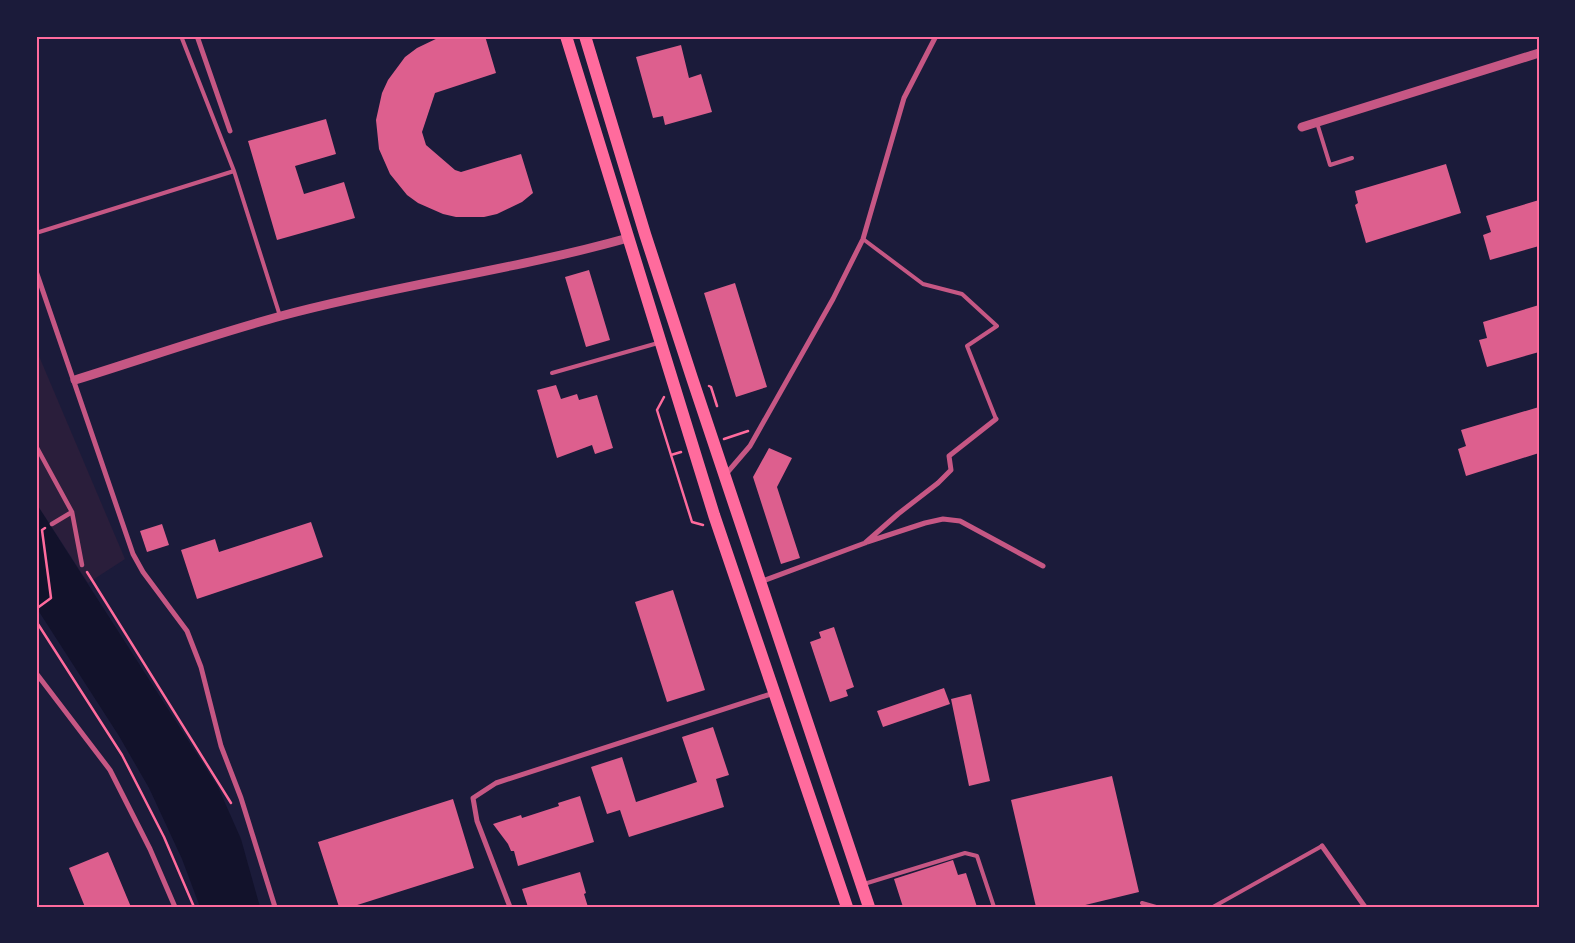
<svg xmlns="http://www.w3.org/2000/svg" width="1575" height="943" viewBox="0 0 1575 943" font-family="'PT Serif',serif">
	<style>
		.green { fill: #2a1e3b }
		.water { fill: #12122b }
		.building { fill: #dd5f8e }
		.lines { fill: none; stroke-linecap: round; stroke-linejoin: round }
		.path { stroke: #ff6b9d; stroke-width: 2.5 }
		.service { stroke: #c65784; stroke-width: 4 }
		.pedestrian { stroke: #c65784; stroke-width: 4.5 }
		.minor { stroke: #c65784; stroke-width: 5 }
		.tertiary { stroke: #c65784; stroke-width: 9 }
		.primary { stroke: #ff6b9d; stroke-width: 12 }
		.neatline { fill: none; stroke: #ff6b9d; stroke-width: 2 }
	</style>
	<rect width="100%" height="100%" fill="#1b1b3a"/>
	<path class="green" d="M 36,349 L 125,559 L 88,583 L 36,503 Z"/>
	<path class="water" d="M 36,503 L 218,787 L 241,839 L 260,907 L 200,907 L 182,859 L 149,788 L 119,736 L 36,607 Z"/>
	<path class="building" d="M 442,36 L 485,36 L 496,73 L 435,93 L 422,132 L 426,145 L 455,170 L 461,172 L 521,154 L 533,193 L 522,202 L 497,214 L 484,217 L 456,217 L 443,214 L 418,203 L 407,195 L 390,174 L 379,149 L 376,120 L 382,93 L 388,80 L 405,57 L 417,48 Z
		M 681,45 L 689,78 L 701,74 L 712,112 L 665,125 L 663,116 L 653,118 L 636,57 Z
		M 326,119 L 336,154 L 295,166 L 304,194 L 344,182 L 355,218 L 277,240 L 248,141 Z
		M 1446,164 L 1461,213 L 1366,243 L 1355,205 L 1358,203 L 1355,191 Z
		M 1539,200 L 1539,246 L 1490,260 L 1483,235 L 1491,232 L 1486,216 Z
		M 589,270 L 610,340 L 586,347 L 565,277 Z
		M 735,283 L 767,387 L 736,397 L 704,293 Z
		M 1539,305 L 1539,352 L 1487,367 L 1479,340 L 1487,338 L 1483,322 Z
		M 556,385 L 561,399 L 577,394 L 579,400 L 597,395 L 613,448 L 595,454 L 592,445 L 557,458 L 537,390 Z
		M 1539,407 L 1539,453 L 1466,476 L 1458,449 L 1466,446 L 1461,430 Z
		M 769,448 L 792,458 L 777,487 L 800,558 L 781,564 L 753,477 Z
		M 311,522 L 323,557 L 197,599 L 181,550 L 215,539 L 219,552 Z
		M 162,524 L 169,545 L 147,552 L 140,531 Z
		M 673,590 L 705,690 L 667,702 L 635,602 Z
		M 834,627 L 854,687 L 846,690 L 848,696 L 830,702 L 810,642 L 821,638 L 819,632 Z
		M 944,688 L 950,704 L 883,727 L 877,711 Z
		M 971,694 L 990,781 L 969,786 L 951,699 Z
		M 713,727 L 729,775 L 716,779 L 724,807 L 629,837 L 620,810 L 607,814 L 591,767 L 622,757 L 636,802 L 697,782 L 682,737 Z
		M 1112,776 L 1139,892 L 1077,907 L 1036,907 L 1011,800 Z
		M 580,796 L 594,842 L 518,866 L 514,851 L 511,851 L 508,844 L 493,824 L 521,815 L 522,818 L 559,806 L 558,803 Z
		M 453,799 L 474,868 L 351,907 L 339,907 L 318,842 Z
		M 108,852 L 131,907 L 85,907 L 69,868 Z
		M 953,860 L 958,875 L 966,873 L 977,907 L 903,907 L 894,879 Z
		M 580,872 L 586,893 L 584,894 L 588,907 L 528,907 L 522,889 Z"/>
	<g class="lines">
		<path class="path" d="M 709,386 L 711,387 L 717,406
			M 664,397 L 657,410 L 671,455
			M 724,439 L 748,431
			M 681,452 L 671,455 L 692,522 L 703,525
			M 87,572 L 231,803
			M 36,609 L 51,598 L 42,530 L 45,528
			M 36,621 L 122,755 L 164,837 L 194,907"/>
		<path class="service" d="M 181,36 L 234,171 L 280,316
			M 1317,123 L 1330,165 L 1352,158
			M 36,233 L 234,171
			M 863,239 L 923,284 L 962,294 L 997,326 L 967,346 L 996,419
			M 552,373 L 658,343
			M 864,884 L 965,853 L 977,856 L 994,907
			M 1142,903 L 1156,907
			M 1213,907 L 1322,846"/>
		<path class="pedestrian" d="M 36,446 L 72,512 L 82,565
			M 52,524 L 72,512"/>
		<path class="minor" d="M 197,36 L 230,131
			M 36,271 L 133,554 L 143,572 L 187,631 L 201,667 L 221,746 L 241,798 L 275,907
			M 726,474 L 750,446 L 833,299 L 863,239 L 904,98 L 936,36
			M 867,542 L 925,523 L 943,519 L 960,521 L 1043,566
			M 760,582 L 865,543 L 898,514 L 938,483 L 951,470 L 949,456 L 996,419
			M 36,673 L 110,770 L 150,849 L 175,907
			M 1322,846 L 1365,907
			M 510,907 L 477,821 L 473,798 L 496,783 L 774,693"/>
		<path class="tertiary" d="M 1302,127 L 1539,53
			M 75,380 C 143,359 211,335 281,316 C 395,285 514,270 628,238"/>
		<path class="primary" d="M 566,36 L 714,515 L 847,907
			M 585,36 L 645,234 L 692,378 L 869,907"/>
	</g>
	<rect width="1575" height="943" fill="none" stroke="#1b1b3a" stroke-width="75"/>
	<rect x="38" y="38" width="1500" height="868" class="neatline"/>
</svg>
